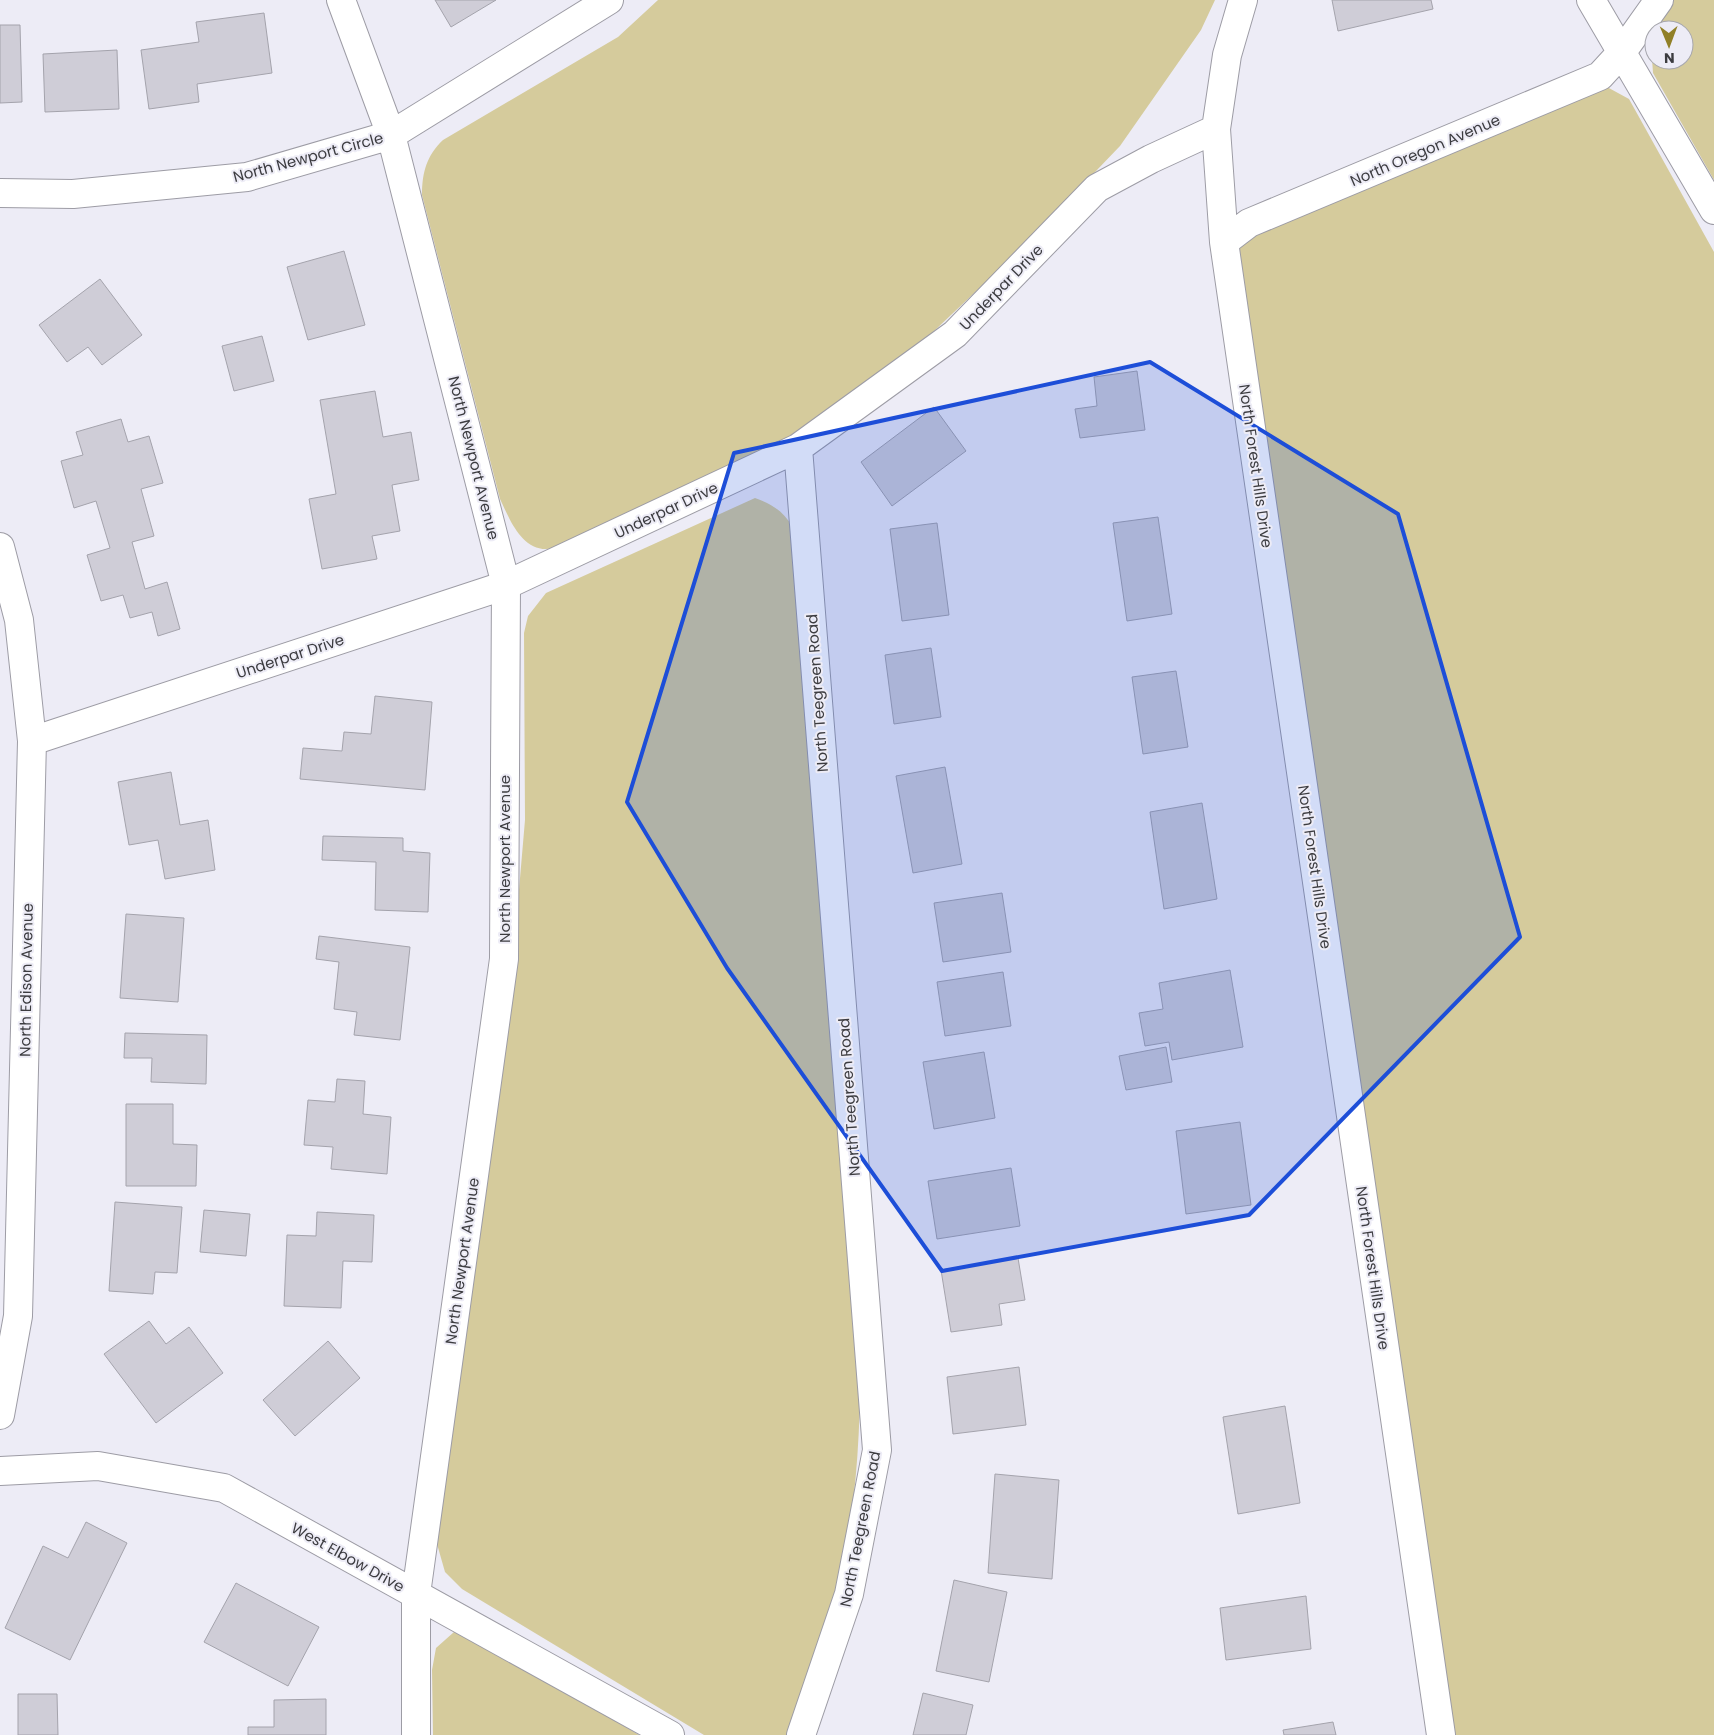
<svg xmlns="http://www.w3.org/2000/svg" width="1714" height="1735" viewBox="0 0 1714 1735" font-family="Poppins,sans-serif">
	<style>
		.green { fill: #d5cb9c }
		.building { fill: #cfcdd7; stroke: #a4a3ac }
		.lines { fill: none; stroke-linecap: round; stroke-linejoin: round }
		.minor-casing { stroke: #9d9ca5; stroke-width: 30 }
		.minor { stroke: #fff; stroke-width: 28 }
		.marked { fill: #1d4ed8; fill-opacity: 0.2; stroke: #1d4ed8; stroke-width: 4; stroke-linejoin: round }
		.labels { text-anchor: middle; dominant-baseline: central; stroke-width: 4; stroke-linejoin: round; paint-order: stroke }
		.street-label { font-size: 15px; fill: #3c3c40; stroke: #edecf6 }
	</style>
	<rect width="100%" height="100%" fill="#edecf6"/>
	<path class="green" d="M 658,0 L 1215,0 L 1201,30 L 1120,146 L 1027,243 L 913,351 L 811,423 L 741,469 L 574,545 C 565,546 555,549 546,549 C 521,549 509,518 500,499 L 422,195 C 422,172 427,155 443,140 L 618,37 Z
		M 1670,0 L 1714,0 L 1714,180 L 1653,73 L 1651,45 L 1654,32 L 1654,60 L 1684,60 L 1684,30 L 1654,30 Z
		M 1607,87 L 1629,99 L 1714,252 L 1714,1735 L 1453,1735 L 1236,248 L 1265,215 Z
		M 755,498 C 772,504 783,511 792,526 L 861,1342 C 860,1420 859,1500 839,1577 C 825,1628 806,1679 790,1729 L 786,1735 L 704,1735 L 462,1589 L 445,1572 L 437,1544 L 514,948 L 525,820 L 524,633 L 528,616 L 546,593 Z
		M 454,1632 L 469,1633 L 639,1735 L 433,1735 L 432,1670 L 436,1648 Z"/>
	<path class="building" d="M 435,0 L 496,0 L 451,27 Z
		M 1332,0 L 1431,0 L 1433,9 L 1338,31 Z
		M 264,13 L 272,73 L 197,84 L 199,102 L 149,109 L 141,50 L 199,42 L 196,22 Z
		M 0,25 L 20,25 L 22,102 L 0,103 Z
		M 117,50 L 119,109 L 45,112 L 43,54 Z
		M 344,251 L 365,325 L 308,340 L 287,267 Z
		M 100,279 L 142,335 L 102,365 L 88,347 L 67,362 L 39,325 Z
		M 262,336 L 274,381 L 234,391 L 222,346 Z
		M 1137,371 L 1145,430 L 1080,438 L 1075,409 L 1097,406 L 1094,377 Z
		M 375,391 L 383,437 L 411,432 L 419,480 L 392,485 L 400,531 L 372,536 L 377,559 L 322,569 L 309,499 L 336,494 L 320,400 Z
		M 934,407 L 966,451 L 892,506 L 861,462 Z
		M 121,419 L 128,442 L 149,436 L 163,483 L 141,489 L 154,536 L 132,542 L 145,589 L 167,582 L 180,629 L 158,636 L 152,612 L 130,618 L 123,595 L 101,601 L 87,555 L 110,548 L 96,501 L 74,508 L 61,461 L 83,455 L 76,432 Z
		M 1158,517 L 1172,614 L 1127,621 L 1113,523 Z
		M 937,523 L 949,615 L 902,621 L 890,529 Z
		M 931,648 L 941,717 L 894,724 L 885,655 Z
		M 1176,671 L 1188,747 L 1143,754 L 1132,677 Z
		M 375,696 L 432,702 L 425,790 L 300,779 L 303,748 L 342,751 L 344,732 L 371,734 Z
		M 945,767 L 962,864 L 913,873 L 896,776 Z
		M 171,772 L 180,825 L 208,820 L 215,870 L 165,879 L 158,840 L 129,845 L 118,782 Z
		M 1202,803 L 1217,899 L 1164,909 L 1150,812 Z
		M 323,836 L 403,838 L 403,851 L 430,853 L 428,912 L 375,910 L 376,862 L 322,860 Z
		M 1002,893 L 1011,952 L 943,962 L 934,903 Z
		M 126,914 L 184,918 L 178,1002 L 120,998 Z
		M 319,936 L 410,947 L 400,1040 L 354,1035 L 357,1012 L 334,1009 L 339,962 L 316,959 Z
		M 1230,970 L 1243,1047 L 1172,1060 L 1169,1042 L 1145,1046 L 1139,1013 L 1163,1009 L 1159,983 Z
		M 1003,972 L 1011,1026 L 945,1036 L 937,982 Z
		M 125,1033 L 207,1035 L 206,1084 L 151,1082 L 152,1058 L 124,1058 Z
		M 1166,1047 L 1172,1082 L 1126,1090 L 1119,1056 Z
		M 984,1052 L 995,1118 L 934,1129 L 923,1062 Z
		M 337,1079 L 365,1081 L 363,1114 L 391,1117 L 387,1174 L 331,1169 L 333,1147 L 304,1145 L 308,1100 L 335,1102 Z
		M 126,1104 L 173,1104 L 173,1144 L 197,1145 L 196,1186 L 126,1186 Z
		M 1240,1122 L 1251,1205 L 1186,1214 L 1176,1131 Z
		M 1011,1168 L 1020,1226 L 937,1239 L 928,1181 Z
		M 115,1202 L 182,1207 L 177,1273 L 155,1272 L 153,1294 L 109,1291 Z
		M 204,1210 L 250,1214 L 246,1256 L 200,1252 Z
		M 317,1212 L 374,1215 L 372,1262 L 343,1261 L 341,1308 L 284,1306 L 287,1235 L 316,1236 Z
		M 1018,1258 L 1025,1300 L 999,1304 L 1002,1325 L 951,1332 L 941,1270 Z
		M 149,1321 L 166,1344 L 189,1327 L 223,1373 L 156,1423 L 104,1354 Z
		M 328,1341 L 360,1378 L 295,1436 L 263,1400 Z
		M 1019,1367 L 1026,1425 L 953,1434 L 947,1377 Z
		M 1285,1406 L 1300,1503 L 1238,1514 L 1223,1417 Z
		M 995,1474 L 1059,1480 L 1052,1579 L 988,1573 Z
		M 86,1522 L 127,1543 L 70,1660 L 5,1628 L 43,1546 L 68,1558 Z
		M 954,1580 L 1007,1592 L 989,1682 L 936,1671 Z
		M 236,1583 L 319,1627 L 288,1686 L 204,1642 Z
		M 1306,1596 L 1311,1649 L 1226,1660 L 1220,1608 Z
		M 923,1693 L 973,1705 L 966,1735 L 913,1735 Z
		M 18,1694 L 57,1694 L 58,1735 L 18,1735 Z
		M 326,1699 L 326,1735 L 248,1735 L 248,1727 L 274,1727 L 274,1700 Z
		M 1333,1722 L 1336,1735 L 1284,1735 L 1283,1730 Z"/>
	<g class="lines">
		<g class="minor-casing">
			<path id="minor" d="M 341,0 L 391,135 L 506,585 L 504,959 L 416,1594 L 416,1735
				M 1243,0 L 1227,55 L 1216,129 L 1224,242 L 1441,1735
				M 1591,0 L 1714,210
				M 0,193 L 73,194 L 247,177 L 391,135 L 609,0
				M 1224,242 L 1249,223 L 1600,76 L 1622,52 L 1659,0
				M 798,448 L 877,1450 L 849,1594 L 801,1735
				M 0,547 L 19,620 L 32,741 L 18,1316 L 0,1415
				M 32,741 L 506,585 L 798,448 L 955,334 L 1097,188 L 1151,159 L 1216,129
				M 0,1471 L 98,1466 L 224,1488 L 670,1735"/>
		</g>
		<use href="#minor" class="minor"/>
	</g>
	<path class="marked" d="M 1150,362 L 1398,514 L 1520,937 L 1249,1215 L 942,1271 L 727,968 L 627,802 L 734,453 Z"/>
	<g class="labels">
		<g class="street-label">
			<text transform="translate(1425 150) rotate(-23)">North Oregon Avenue</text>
			<text transform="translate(308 157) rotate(-15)">North Newport Circle</text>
			<text transform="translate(1001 287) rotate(-46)">Underpar Drive</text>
			<text transform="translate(474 458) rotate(76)">North Newport Avenue</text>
			<text transform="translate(1256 466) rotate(82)">North Forest Hills Drive</text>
			<text transform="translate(666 510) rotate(-25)">Underpar Drive</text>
			<text transform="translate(290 656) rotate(-18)">Underpar Drive</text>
			<text transform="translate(817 693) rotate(-94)">North Teegreen Road</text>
			<text transform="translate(504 859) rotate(-90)">North Newport Avenue</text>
			<text transform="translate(1315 867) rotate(82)">North Forest Hills Drive</text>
			<text transform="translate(26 980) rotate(-89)">North Edison Avenue</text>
			<text transform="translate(849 1097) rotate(-94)">North Teegreen Road</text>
			<text transform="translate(462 1261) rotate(-82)">North Newport Avenue</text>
			<text transform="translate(1373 1268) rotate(82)">North Forest Hills Drive</text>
			<text transform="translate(860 1529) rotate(-79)">North Teegreen Road</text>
			<text transform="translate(348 1557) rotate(29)">West Elbow Drive</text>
		</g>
	</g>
	<g transform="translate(1669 45) rotate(179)"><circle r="24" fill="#edecf6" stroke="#a6a6ad"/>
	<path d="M0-4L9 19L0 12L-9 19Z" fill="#918027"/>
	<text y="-8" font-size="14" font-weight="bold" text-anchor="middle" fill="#3c3c40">N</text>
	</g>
</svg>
